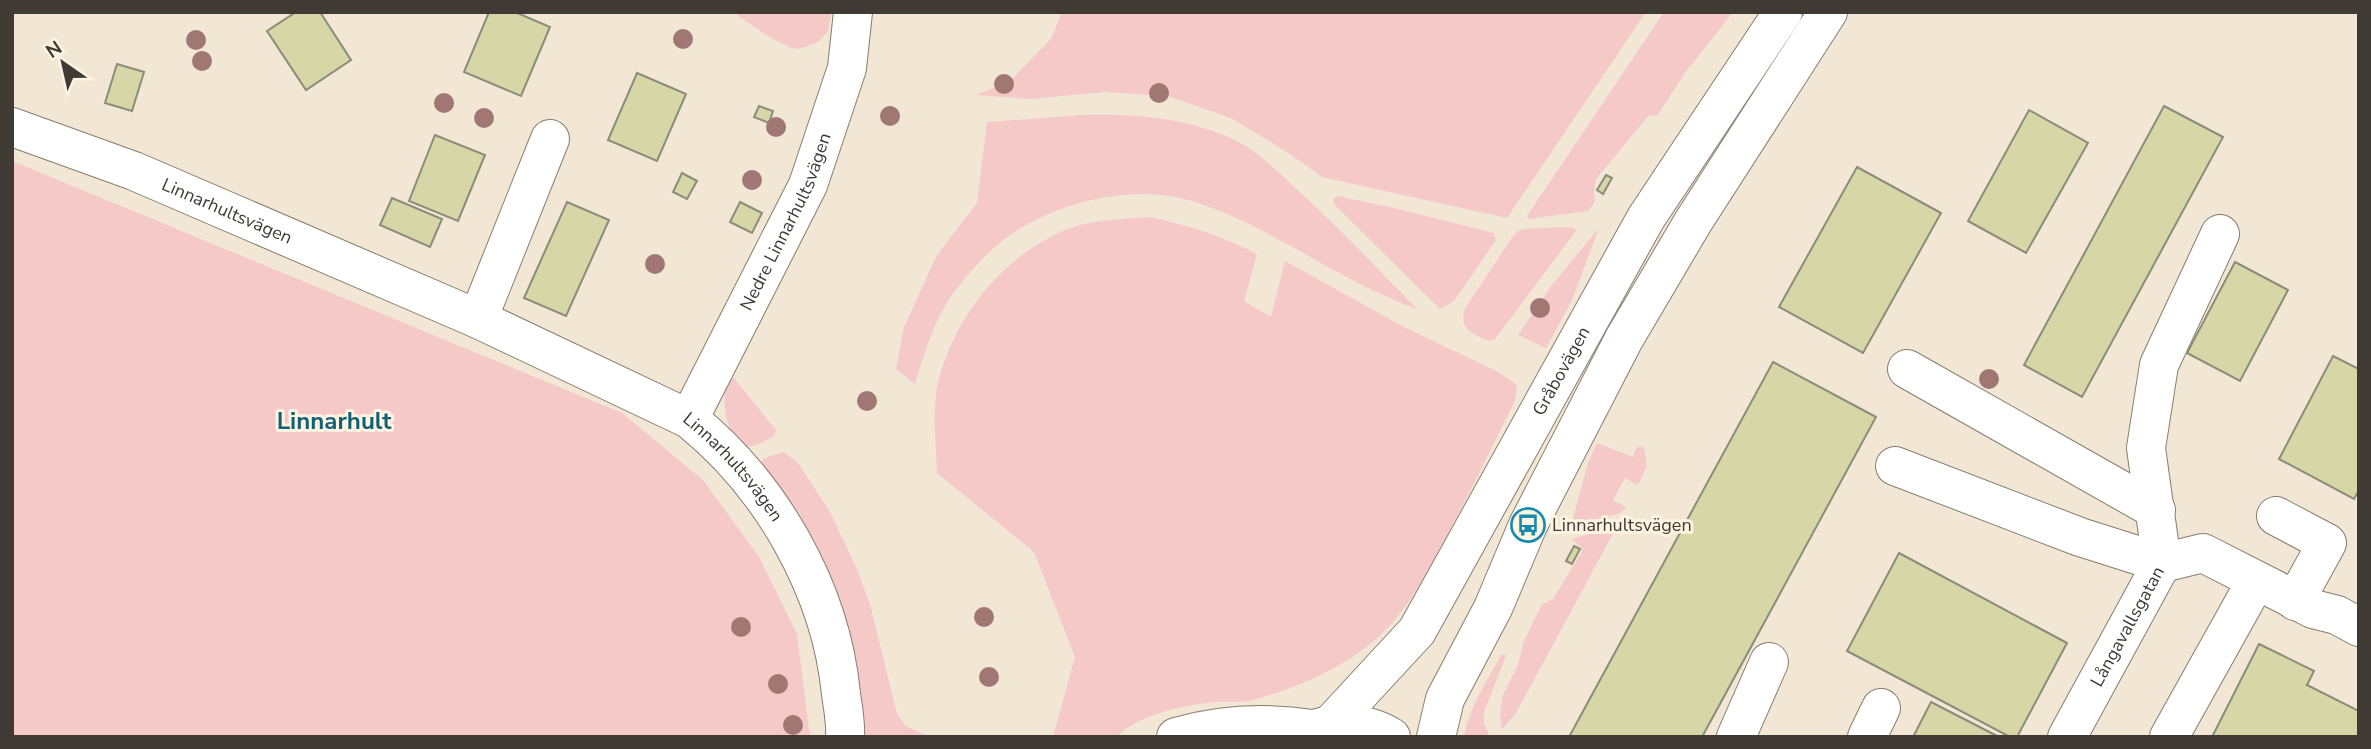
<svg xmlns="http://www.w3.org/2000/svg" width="2371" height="749" viewBox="0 0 2371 749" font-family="'Nunito Sans',sans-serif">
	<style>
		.green { fill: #f5c9c8 }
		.building { fill: #d6d6a6; stroke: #8b8c7a; stroke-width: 2 }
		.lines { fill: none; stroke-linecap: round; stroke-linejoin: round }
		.minor-casing { stroke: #877d6d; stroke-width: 40 }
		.major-casing { stroke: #877d6d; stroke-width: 40 }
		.minor { stroke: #fff; stroke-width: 38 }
		.major { stroke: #fff; stroke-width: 38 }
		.tree { fill: #a07773 }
		.labels { text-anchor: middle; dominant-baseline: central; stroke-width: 6; stroke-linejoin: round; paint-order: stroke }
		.street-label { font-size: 18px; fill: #3f3a33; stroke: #fff3e2 }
		.poi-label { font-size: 18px; fill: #3f3a33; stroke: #fff3e2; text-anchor: start }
		.district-label { font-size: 24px; font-weight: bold; fill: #125f78; stroke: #fff3e2 }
	</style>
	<rect width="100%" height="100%" fill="#f2e6d5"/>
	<path class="green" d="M 736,12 L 831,12 L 828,31 L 818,42 L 800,49 L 792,48 L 771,38 L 738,16 Z
		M 1062,12 L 1646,12 L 1507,218 L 1322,177 L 1290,154 L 1233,119 L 1168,96 L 1105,92 L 1030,99 L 976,95 L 1010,81 L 1051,39 Z
		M 1664,12 L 1733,12 L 1685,73 L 1657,116 L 1649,115 L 1596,179 L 1594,191 L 1595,202 L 1588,211 L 1528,219 L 1527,216 Z
		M 1083,115 C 1132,114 1180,117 1226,136 C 1256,148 1279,173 1302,194 C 1342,231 1379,270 1417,309 C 1338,281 1272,226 1192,201 C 1134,183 1060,201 1010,235 C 989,250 970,271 954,292 C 934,319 925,352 915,384 L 896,369 L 904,327 L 937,255 L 977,203 L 987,122 Z
		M 12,161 L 622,413 L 703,480 L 759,557 L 797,634 L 810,737 L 12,737 Z
		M 1337,196 L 1398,209 L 1494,233 L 1496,240 L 1454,301 L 1440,309 L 1335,205 L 1333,199 Z
		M 1150,217 C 1188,225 1222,236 1257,254 L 1244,301 L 1271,317 L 1285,261 L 1404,327 L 1498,372 L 1517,385 L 1515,401 C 1490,450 1467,500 1440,548 C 1422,581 1405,614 1376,639 C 1341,669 1297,688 1253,700 C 1241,703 1228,701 1216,702 C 1186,705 1137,714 1117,737 L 1053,737 L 1075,657 L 1034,552 L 937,473 C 936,445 932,409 938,382 C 955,316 1002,257 1065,230 C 1089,220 1124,219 1150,217 Z
		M 1568,227 L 1574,228 L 1576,231 L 1495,339 L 1490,341 C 1472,334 1457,328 1466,307 L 1513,236 L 1518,231 L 1525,229 Z
		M 1599,228 L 1572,300 L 1546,348 L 1518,335 L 1552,285 Z
		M 734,378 L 776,430 L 774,436 C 767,440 752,449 743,446 C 726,438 720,394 728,380 Z
		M 1597,443 L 1633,457 L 1636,449 L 1640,446 L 1644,448 L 1647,466 L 1638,485 L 1625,478 L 1613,500 L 1627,508 L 1618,514 L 1571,526 L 1588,463 Z
		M 784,452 L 798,463 L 830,512 L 855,565 L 870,604 L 897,714 L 906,726 L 930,737 L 863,737 L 761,463 L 764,458 Z
		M 1614,527 L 1615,530 L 1516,713 L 1502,729 L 1500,713 L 1503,695 L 1518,665 L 1524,641 L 1542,604 L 1553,599 L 1583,550 L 1572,539 Z
		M 1502,654 L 1506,655 L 1484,712 L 1484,723 L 1490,737 L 1464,737 C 1470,706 1487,680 1502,654 Z"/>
	<path class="building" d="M 296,12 L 320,12 L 351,60 L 306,90 L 267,31 Z
		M 489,12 L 515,12 L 550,27 L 521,96 L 464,72 Z
		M 117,64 L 144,72 L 132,111 L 105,103 Z
		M 637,73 L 686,94 L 657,161 L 608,140 Z
		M 759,106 L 773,111 L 769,123 L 754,117 Z
		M 2164,106 L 2223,137 L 2082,397 L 2024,365 Z
		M 2029,110 L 2088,143 L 2026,253 L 1968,221 Z
		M 435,135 L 485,155 L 458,221 L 409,201 Z
		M 1857,167 L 1941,213 L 1863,353 L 1779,307 Z
		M 682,173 L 697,181 L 687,199 L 673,192 Z
		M 1606,175 L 1612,178 L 1603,194 L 1597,190 Z
		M 392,198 L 442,219 L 430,247 L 380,225 Z
		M 567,202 L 609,220 L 566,316 L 524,298 Z
		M 740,202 L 762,213 L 752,233 L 730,222 Z
		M 2235,262 L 2288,290 L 2240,381 L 2187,353 Z
		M 2333,356 L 2359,369 L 2359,490 L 2354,499 L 2279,459 Z
		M 1773,362 L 1876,417 L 1702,737 L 1569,737 Z
		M 1574,546 L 1580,549 L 1572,564 L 1566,561 Z
		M 1899,553 L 2067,643 L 2017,737 L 2010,737 L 1847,651 Z
		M 2259,644 L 2314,671 L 2307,685 L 2359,711 L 2359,737 L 2212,737 Z
		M 1931,702 L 1999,737 L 1913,737 Z"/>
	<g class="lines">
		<g class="minor-casing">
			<g id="minor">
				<path id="s1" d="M 12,127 L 134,171 L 478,319 L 689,419 C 771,485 831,589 841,694 C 843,708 846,723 845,737"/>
				<path d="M 478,319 L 550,139"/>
				<path d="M 1907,369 L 2156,510"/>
				<path id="s2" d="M 689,419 L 808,185 L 847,68 L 853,12"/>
				<path d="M 1895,466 L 2080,537 L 2162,563 L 2203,553 L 2313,609 L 2337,615 L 2359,627"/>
				<path d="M 2276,516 L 2327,543 L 2295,601"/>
				<path d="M 1176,737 C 1221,724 1266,722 1312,729"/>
				<path d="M 1736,737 L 1769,662"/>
				<path d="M 1867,737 L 1881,708"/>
				<path id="s3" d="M 2067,737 L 2162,563 L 2146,448 L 2159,365 L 2220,234"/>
				<path d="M 2169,737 L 2256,581"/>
			</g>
		</g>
		<g class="major-casing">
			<g id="major">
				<path id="s4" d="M 1331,724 L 1417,631 L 1646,218 L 1783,12"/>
				<path d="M 1297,737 C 1327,720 1360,719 1391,737"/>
				<path d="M 1436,737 L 1445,699 L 1493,608 L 1528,525 L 1624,339 L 1693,222 L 1828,12"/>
			</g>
		</g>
		<use href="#minor" class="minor"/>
		<use href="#major" class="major"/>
	</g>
	<g class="tree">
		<circle cx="683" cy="39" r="10"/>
		<circle cx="196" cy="40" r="10"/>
		<circle cx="202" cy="61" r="10"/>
		<circle cx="1004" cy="84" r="10"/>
		<circle cx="1159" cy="93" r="10"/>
		<circle cx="444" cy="103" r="10"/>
		<circle cx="890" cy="116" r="10"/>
		<circle cx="484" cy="118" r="10"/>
		<circle cx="776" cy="127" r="10"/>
		<circle cx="752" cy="180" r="10"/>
		<circle cx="655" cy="264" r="10"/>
		<circle cx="1540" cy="308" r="10"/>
		<circle cx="1989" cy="379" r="10"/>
		<circle cx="867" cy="401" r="10"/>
		<circle cx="984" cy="617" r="10"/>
		<circle cx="741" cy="627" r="10"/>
		<circle cx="989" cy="677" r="10"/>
		<circle cx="778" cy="684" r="10"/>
		<circle cx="793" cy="725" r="10"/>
	</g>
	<defs>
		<g id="bus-ring" transform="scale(1.75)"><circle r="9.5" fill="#fff3e2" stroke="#168baf" stroke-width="1.5"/><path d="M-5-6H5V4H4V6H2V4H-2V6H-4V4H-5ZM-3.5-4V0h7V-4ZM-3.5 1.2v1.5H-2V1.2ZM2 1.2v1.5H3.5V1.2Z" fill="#168baf"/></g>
	</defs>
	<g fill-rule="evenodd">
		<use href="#bus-ring" x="1528" y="525"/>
	</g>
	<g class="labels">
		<g class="street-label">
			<text stroke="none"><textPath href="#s1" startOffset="231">Linnarhultsvägen</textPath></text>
			<text stroke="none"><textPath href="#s2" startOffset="220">Nedre Linnarhultsvägen</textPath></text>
			<text stroke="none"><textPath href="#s4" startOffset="424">Gråbovägen</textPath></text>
			<text stroke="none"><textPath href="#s1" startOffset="803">Linnarhultsvägen</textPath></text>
			<text stroke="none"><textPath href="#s3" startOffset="126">Långavallsgatan</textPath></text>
		</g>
		<g class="poi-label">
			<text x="1552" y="525">Linnarhultsvägen</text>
		</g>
		<g class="district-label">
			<text x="334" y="421">Linnarhult</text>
		</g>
	</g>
	<rect width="2371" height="749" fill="none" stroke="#3f3a33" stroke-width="28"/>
	<g transform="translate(63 63) rotate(326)" stroke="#fff3e2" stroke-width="5" paint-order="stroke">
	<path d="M0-5L12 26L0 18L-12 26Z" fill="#3f3a33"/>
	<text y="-10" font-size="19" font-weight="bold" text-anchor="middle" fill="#3f3a33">N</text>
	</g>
</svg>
